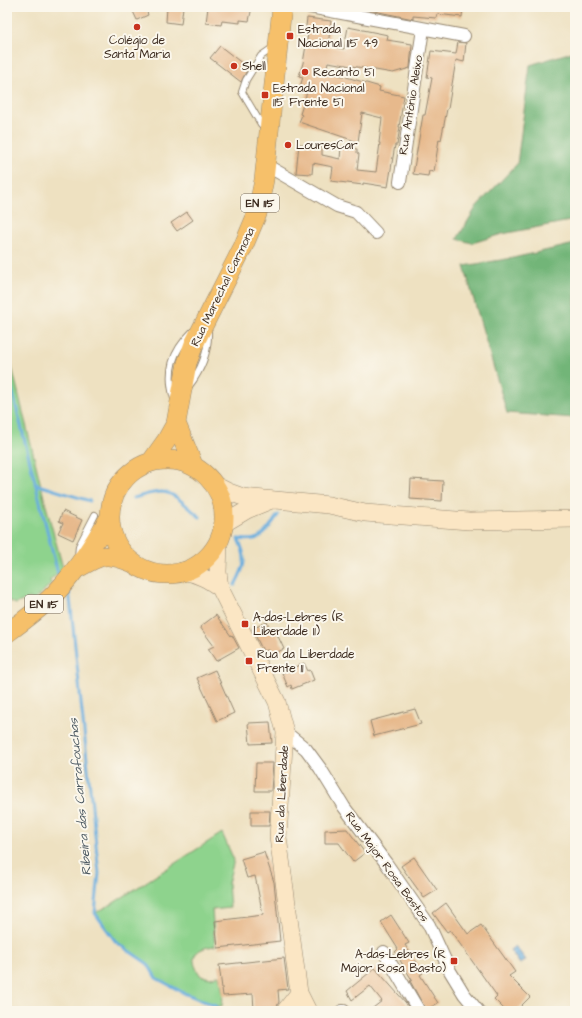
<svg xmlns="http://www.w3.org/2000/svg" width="582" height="1018" viewBox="0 0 582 1018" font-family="'Architects Daughter',sans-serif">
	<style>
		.green { fill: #8ed38d; stroke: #647e56 }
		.forest { fill: #72b578; stroke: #56704b }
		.water { fill: #69adde; stroke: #526c7e }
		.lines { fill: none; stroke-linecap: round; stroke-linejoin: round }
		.stream { stroke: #69adde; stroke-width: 3 }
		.building { fill: #e7b98c }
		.lane-casing { stroke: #948670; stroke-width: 8 }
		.street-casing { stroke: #948670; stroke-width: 14 }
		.secondary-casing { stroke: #948670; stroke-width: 18 }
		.primary-casing { stroke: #948670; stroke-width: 20 }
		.lane { stroke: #fff; stroke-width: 6 }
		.street { stroke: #fff; stroke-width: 12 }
		.secondary { stroke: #fbe6c4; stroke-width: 17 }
		.primary { stroke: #f6c06b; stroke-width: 19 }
		.poi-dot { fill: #c8321e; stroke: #fbf7ec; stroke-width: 1.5 }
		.labels { text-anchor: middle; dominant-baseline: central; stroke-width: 4; stroke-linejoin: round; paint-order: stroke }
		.shield { fill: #fbf7ec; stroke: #75685c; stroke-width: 1 }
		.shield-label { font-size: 11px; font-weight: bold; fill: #3b2a1e }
		.poi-label { font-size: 12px; fill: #3b2a1e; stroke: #fbf7ec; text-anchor: start }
		.street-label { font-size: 12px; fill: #3b2a1e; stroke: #fbf7ec }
		.water-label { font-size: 13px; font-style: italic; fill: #4b5861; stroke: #fbf7ec }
	</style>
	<rect width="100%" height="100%" fill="#fbf7ec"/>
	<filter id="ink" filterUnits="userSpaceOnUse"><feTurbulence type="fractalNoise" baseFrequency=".025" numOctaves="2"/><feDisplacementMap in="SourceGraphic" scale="8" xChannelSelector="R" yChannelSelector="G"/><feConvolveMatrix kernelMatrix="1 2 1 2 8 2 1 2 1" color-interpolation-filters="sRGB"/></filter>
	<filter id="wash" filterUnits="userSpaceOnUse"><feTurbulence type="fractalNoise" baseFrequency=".012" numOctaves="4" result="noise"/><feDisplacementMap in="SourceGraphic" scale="16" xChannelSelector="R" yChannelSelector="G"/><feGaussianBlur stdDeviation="0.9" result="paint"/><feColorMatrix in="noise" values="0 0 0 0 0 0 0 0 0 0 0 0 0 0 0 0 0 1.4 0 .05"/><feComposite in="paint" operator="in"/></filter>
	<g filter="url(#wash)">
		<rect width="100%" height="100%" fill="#eee1c1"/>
		<path class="green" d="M 7,347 L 45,502 L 63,568 L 60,574 L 56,575 L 50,580 L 51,584 L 34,600 L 29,598 L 16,604 L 7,600 Z
			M 222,833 L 234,860 L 228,883 L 230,908 L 212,910 L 215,946 C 193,948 188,959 201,976 L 211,978 L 220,975 L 223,996 L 222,1006 L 216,1006 L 184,993 L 156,978 L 148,964 L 116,942 L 95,913 L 112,904 Z"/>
		<path class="forest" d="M 575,51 L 575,220 L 502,234 L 472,243 L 457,239 L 477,206 L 517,164 L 530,65 Z
			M 575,244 L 575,418 L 507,413 L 464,266 L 513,258 Z"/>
		<path class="water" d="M 515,946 L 526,960 L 520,964 L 510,950 Z"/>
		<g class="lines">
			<path class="stream" d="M 7,370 L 58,574
				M 35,484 L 90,501
				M 133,498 C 142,496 152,492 161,492 C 176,492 189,509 200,517
				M 238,539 C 262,543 265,533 278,515
				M 235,585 C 245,566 248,559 238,539
				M 69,589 L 99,873 L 95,913 L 116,942 L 148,964 L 156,978 L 184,993 L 216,1006 L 219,1011"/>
		</g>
		<g id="blocks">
			<path class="building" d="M 131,7 L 145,7 L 148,15 L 137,20 Z
				M 167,7 L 183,7 L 181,24 L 166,22 Z
				M 208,7 L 252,7 L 249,21 L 240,20 L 240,23 L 222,21 L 221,25 L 206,23 Z
				M 369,7 L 463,7 L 462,17 L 437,14 L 436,18 L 413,16 L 413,19 L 369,10 Z
				M 307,18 L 331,21 L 328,46 L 344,49 L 348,27 L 388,35 L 387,40 L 412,44 L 410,68 L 393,73 L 328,62 L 326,71 L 380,87 L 379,91 L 404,96 L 399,127 L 400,127 L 397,145 L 395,145 L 388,187 L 363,183 L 363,185 L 331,181 L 333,167 L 313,163 L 312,174 L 296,173 L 299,144 L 322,146 L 322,155 L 340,159 L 341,147 L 357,149 L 357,153 L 359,154 L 357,170 L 376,172 L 380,143 L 379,143 L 382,118 L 362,113 L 358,142 L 299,122 L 302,115 L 300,114 L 308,89 L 300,87 L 303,77 L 299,76 L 303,63 L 308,34 L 305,34 Z
				M 458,42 L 466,43 L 464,62 L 456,60 L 448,109 L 447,109 L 441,140 L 439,139 L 434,172 L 429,171 L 428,176 L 413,174 L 423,115 L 425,115 L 432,78 L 427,77 L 431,51 L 456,54 Z
				M 220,46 L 248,68 L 241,82 L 210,58 Z
				M 187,212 L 193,220 L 177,231 L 171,223 Z
				M 411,479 L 443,481 L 442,501 L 410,499 Z
				M 63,511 L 82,520 L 73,540 L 58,533 L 63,523 L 59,521 Z
				M 216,615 L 231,636 L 232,635 L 239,648 L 216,661 L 208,649 L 214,646 L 200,627 Z
				M 267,622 L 271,632 L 275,630 L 284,649 L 271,655 L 268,650 L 263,651 L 252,629 Z
				M 304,663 L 308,671 L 310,670 L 314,680 L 292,689 L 291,685 L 288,687 L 282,673 Z
				M 215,670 L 234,713 L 217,721 L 197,678 Z
				M 415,709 L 421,724 L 374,736 L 370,721 Z
				M 270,722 L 272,743 L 250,744 L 248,723 Z
				M 256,763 L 273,763 L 271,791 L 255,791 Z
				M 251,811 L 270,811 L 269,826 L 251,826 Z
				M 347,829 L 365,853 L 353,862 L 339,843 L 325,843 L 325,830 Z
				M 264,852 L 274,882 L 280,941 L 218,948 L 215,921 L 263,915 L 255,876 L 247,878 L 241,859 Z
				M 414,857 L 437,890 L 424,898 L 401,866 Z
				M 446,903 L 468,934 L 481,925 L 515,972 L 509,976 L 530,997 L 516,1011 L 506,1011 L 494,999 L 497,996 L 450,930 L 447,932 L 433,913 Z
				M 391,915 L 409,943 L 405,945 L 423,973 L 420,975 L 438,1003 L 426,1010 L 410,981 L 412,980 L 395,952 L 398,949 L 381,922 Z
				M 284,958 L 288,989 L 278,990 L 279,1002 L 276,1008 L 254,1010 L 253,994 L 223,996 L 219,965 Z
				M 375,968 L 406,1003 L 410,1011 L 369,1011 L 382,1001 L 370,986 L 352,1000 L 347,991 Z"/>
		</g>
	</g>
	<g filter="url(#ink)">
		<use href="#blocks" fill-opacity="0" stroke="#948670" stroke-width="1"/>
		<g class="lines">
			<g class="lane-casing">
				<path id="lane" d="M 266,129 L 261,124 L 242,92 L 246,80 L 261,56 L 274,47
					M 189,386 C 202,369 209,352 208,330
					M 174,399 C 166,371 172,352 192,332
					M 78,556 L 79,546 L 95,515"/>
			</g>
			<g class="street-casing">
				<path id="street" d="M 310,7 L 464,36
					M 266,165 L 337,206 L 356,212 L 376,233
					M 400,182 L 423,29
					M 285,732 L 306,749 L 320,768 L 344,807 L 386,863 L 429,925 L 450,971 L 464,994 L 478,1011
					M 384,952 L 419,1011
					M 342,1011 L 344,1011"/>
			</g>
			<g class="secondary-casing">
				<path id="secondary" d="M 215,485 L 229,492 L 243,497 L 329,505 L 365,513 L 469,521 L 575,519
					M 225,523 L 247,510 L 269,501
					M 219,542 L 218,572 L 220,588 L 277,702 L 285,732 L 278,837 L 299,993 L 308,1011
					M 182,571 C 198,574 208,579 220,588
					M 285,1011 L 299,993"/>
			</g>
			<g class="primary-casing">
				<path id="primary" d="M 176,423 L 194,467
					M110 517a57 57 0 1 1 114 0a57 57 0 1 1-114 0Z
					M 151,462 L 166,441 L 176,423 L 187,363 L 194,344 L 243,247 L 257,214 L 264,180 L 282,7
					M 78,568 C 103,554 106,552 133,563
					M 7,633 C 26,619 45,605 61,587 C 80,566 95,541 110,517"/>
			</g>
			<use href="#lane" class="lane"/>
			<use href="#street" class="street"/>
			<use href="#secondary" class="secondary"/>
			<use href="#primary" class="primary"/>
		</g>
	</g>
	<g class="poi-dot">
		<circle cx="137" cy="27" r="4"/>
		<rect x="286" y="32" width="8" height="8" rx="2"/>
		<circle cx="234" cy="66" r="4"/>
		<circle cx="305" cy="72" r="4"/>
		<rect x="261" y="91" width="8" height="8" rx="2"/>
		<circle cx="288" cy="145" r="4"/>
		<rect x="241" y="620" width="8" height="8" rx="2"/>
		<rect x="245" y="657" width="8" height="8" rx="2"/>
		<rect x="450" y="957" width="8" height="8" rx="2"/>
	</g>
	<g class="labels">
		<g class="shield">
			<rect x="241" y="194" width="38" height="18" rx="3"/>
			<rect x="25" y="595" width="38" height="18" rx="3"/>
		</g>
		<g class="shield-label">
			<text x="260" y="203">EN 115</text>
			<text x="44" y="604">EN 115</text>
		</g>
		<g class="poi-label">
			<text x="298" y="29">Estrada<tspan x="298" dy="14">Nacional 115 49</tspan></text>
			<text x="137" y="40" text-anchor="middle">Colégio de<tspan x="137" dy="14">Santa Maria</tspan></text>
			<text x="242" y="66">Shell</text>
			<text x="313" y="72">Recanto 51</text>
			<text x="273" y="88">Estrada Nacional<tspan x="273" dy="14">115 Frente 51</tspan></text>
			<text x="296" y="145">LouresCar</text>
			<text x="253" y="617">A-das-Lebres (R<tspan x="253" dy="14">Liberdade 11)</tspan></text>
			<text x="257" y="654">Rua da Liberdade<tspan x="257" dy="14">Frente 11</tspan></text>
			<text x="446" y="954" text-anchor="end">A-das-Lebres (R<tspan x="446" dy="14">Major Rosa Basto)</tspan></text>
		</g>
		<g class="street-label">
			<text transform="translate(411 105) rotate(-81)">Rua António Aleixo</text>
			<text transform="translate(223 287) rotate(-64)">Rua Marechal Carmona</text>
			<text transform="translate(282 794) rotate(-87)">Rua da Liberdade</text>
			<text transform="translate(387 867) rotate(54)">Rua Major Rosa Bastos</text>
		</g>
		<g class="water-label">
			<text transform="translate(80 797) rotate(-95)">Ribeira das Carrafouchas</text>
		</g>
	</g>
	<rect width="582" height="1018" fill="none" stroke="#fbf7ec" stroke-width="24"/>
</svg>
